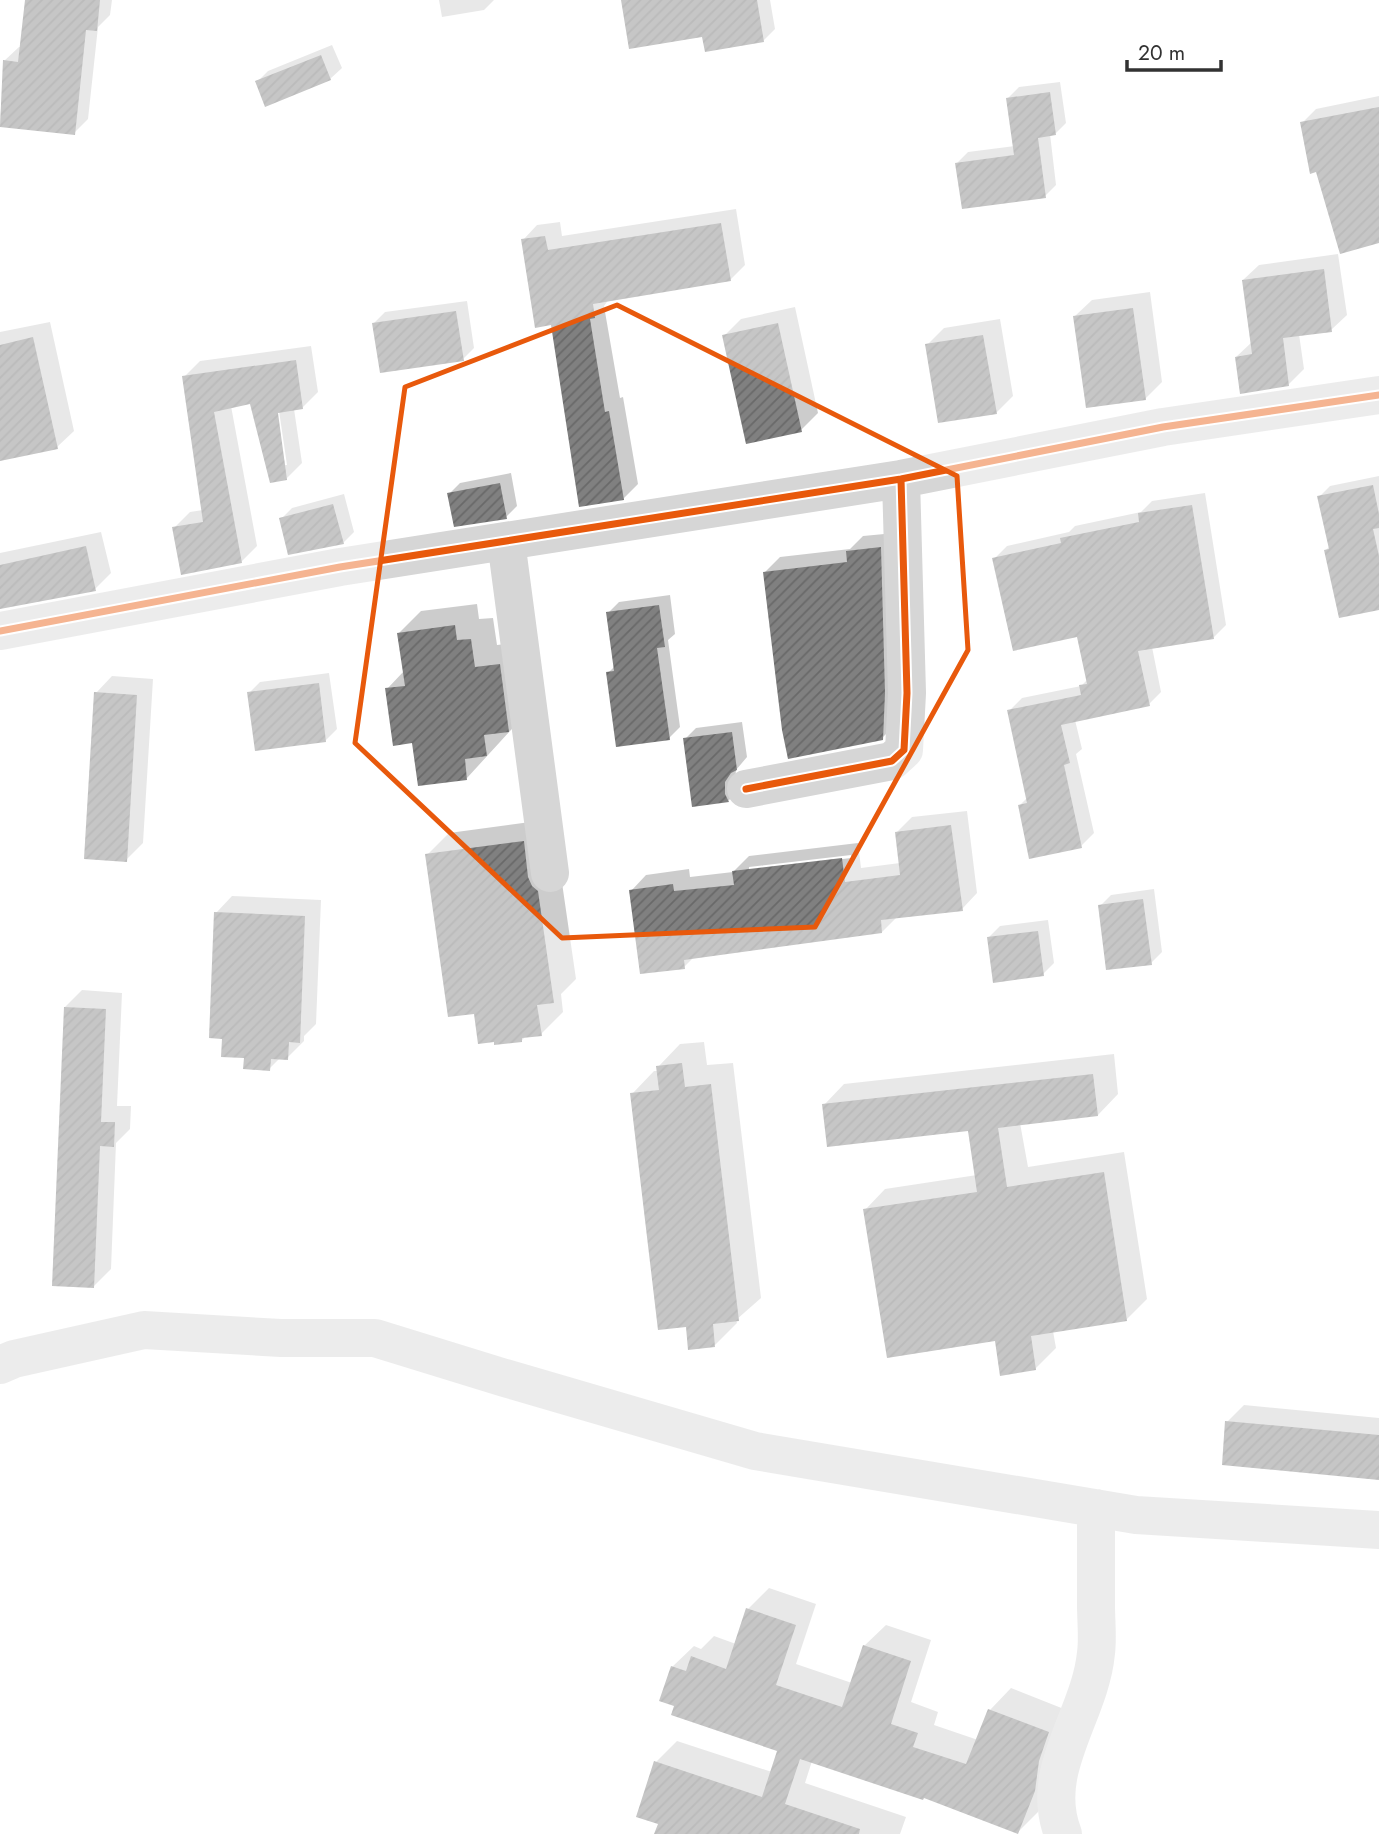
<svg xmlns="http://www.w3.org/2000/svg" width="1379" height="1834" viewBox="0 0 1379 1834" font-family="Jost,sans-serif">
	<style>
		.shadow { fill: #0003; fill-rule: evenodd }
		.building { fill: url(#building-hatch) }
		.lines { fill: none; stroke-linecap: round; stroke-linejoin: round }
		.minor { stroke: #d6d6d6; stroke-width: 38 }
		.cycleway-casing { stroke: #fff; stroke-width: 11 }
		.cycleway { stroke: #e8590c; stroke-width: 7 }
		.marked { fill: none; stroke: #e8590c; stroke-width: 5; stroke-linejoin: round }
	</style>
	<defs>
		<pattern id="building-hatch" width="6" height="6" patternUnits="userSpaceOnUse" patternTransform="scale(1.75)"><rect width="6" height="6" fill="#808080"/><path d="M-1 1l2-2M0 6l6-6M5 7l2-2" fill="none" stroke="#696969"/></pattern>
	</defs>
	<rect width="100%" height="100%" fill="#fff"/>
	<path class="shadow" d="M 26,0 L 112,0 L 110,15 L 98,27 L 88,119 L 74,133 L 0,125 L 4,61 L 19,47 L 22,47 Z
		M 439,0 L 494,0 L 484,10 L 442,17 Z
		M 623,0 L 770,0 L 775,29 L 763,41 L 704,35 Z
		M 332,45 L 342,68 L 330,79 L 257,82 L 268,71 Z
		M 1060,82 L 1066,123 L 1055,134 L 1050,134 L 1056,185 L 1045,196 L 957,163 L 968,152 L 1015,146 L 1008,98 L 1019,87 Z
		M 1379,96 L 1379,242 L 1302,123 L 1316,109 Z
		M 736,209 L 745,265 L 730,280 L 609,299 L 604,306 L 620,398 L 623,397 L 638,484 L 623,499 L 553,323 L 523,240 L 537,225 L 560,222 L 562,236 Z
		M 1338,254 L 1347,315 L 1331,330 L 1299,334 L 1304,369 L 1288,385 L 1236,357 L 1252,342 L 1243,280 L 1259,265 Z
		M 1150,292 L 1162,382 L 1145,399 L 1075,316 L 1092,300 Z
		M 467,301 L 474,348 L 463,359 L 374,323 L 385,312 Z
		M 795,307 L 818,413 L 801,430 L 724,336 L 741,319 Z
		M 1000,319 L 1013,396 L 996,413 L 927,345 L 944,328 Z
		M 50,322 L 74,431 L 57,447 L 0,460 L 0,332 Z
		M 311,346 L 318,392 L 302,408 L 294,409 L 302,463 L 286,479 L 251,402 L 231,406 L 257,546 L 241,562 L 174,528 L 190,512 L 203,510 L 184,377 L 200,361 ZM 278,404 L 287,465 L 285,465 L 275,405 Z
		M 511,473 L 517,506 L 506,517 L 449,494 L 460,483 Z
		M 1379,476 L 1379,608 L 1326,550 L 1330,546 L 1319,497 L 1330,486 Z
		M 1205,493 L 1226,625 L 1213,638 L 1152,647 L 1161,692 L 1149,704 L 1075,720 L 1082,749 L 1076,754 L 1094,833 L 1081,846 L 1020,805 L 1028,797 L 1009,711 L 1022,698 L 1081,686 L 1088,679 L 1078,635 L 994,559 L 1007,546 L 1069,532 L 1075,526 L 1141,512 L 1152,501 Z
		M 344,494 L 354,532 L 343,543 L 281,519 L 292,508 Z
		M 101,532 L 111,573 L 95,589 L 0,607 L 0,553 Z
		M 895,533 L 897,723 L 882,738 L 765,572 L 780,557 L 850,549 L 863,536 Z
		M 670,595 L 675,634 L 668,640 L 680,727 L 669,738 L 608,673 L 615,666 L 608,613 L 619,602 Z
		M 477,604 L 479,619 L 493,618 L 497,645 L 522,642 L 531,708 L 467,778 L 414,741 L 387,689 L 404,671 L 399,633 L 421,611 Z
		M 329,673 L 337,729 L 325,741 L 249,693 L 260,682 Z
		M 112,676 L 153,679 L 143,843 L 126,860 L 96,693 Z
		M 742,722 L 747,757 L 736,770 L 735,782 L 739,790 L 728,801 L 685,739 L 696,728 Z
		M 967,811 L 977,893 L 962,909 L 897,917 L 882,932 L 695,956 L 684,967 L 631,891 L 646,875 L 689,869 L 690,877 L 733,872 L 749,856 L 858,843 L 861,868 L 900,863 L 896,833 L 912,817 ZM 851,855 L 851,858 L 749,870 L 749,867 Z
		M 545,820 L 560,869 L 576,979 L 561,994 L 563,1012 L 541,1034 L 526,1036 L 522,1040 L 475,1012 L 427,855 L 449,833 Z
		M 1154,889 L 1162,952 L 1151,963 L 1100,906 L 1111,895 Z
		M 232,896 L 321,900 L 316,1024 L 304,1036 L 304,1041 L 287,1058 L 280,1058 L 269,1069 L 245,1056 L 224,1037 L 216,913 Z
		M 1048,920 L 1054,963 L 1043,974 L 989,937 L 1000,926 Z
		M 82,990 L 122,993 L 117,1106 L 131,1106 L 130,1129 L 116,1143 L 111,1269 L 94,1286 L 65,1007 Z
		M 704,1042 L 707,1065 L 733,1063 L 761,1298 L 736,1320 L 737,1323 L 715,1345 L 687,1325 L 632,1094 L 654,1071 L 659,1071 L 658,1067 L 680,1044 Z
		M 1114,1054 L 1118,1094 L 1098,1115 L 1020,1123 L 1028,1167 L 1124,1152 L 1147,1299 L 1127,1319 L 1053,1331 L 1056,1348 L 1035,1369 L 996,1339 L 865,1210 L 885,1189 L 977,1175 L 970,1129 L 824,1105 L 844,1084 Z
		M 1244,1405 L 1379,1418 L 1379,1478 L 1227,1422 Z
		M 769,1588 L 816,1604 L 796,1664 L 852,1683 L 864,1646 L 886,1625 L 931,1640 L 911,1702 L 938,1712 L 934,1725 L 978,1740 L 990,1710 L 1011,1688 L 1069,1711 L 1038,1812 L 1017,1833 L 925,1796 L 812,1761 L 805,1783 L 906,1817 L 900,1834 L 656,1834 L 660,1823 L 656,1762 L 677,1741 L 772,1772 L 779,1750 L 676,1705 L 672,1667 L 694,1646 L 701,1649 L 714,1636 L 736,1644 L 748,1609 Z"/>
	<path class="building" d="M 25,0 L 100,0 L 97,31 L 86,30 L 75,135 L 0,127 L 3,60 L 18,62 Z
		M 621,0 L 757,0 L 764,42 L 705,52 L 702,37 L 629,49 Z
		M 321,55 L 331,80 L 265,107 L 255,81 Z
		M 1050,92 L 1056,135 L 1038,138 L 1046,198 L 962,209 L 955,163 L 1014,155 L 1006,98 Z
		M 1379,107 L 1379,243 L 1340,254 L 1316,172 L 1310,174 L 1300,122 Z
		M 721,223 L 731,281 L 593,304 L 595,318 L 590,319 L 605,412 L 609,411 L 624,500 L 579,507 L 551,325 L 535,328 L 521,239 L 545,236 L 548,250 Z
		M 1324,269 L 1332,332 L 1283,338 L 1289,386 L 1240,394 L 1235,357 L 1252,354 L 1242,280 Z
		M 1133,308 L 1146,400 L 1086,408 L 1073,316 Z
		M 456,311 L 464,361 L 380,373 L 372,323 Z
		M 778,323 L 802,432 L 746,444 L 722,335 Z
		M 983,335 L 997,414 L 938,423 L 925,344 Z
		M 33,337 L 58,449 L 0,461 L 0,345 Z
		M 296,360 L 303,409 L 278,413 L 287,480 L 270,483 L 250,404 L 214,412 L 242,563 L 181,575 L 172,527 L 203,522 L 182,376 Z
		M 500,483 L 507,519 L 454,527 L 447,493 Z
		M 1373,485 L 1379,514 L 1379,528 L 1373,529 L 1379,556 L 1379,610 L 1339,618 L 1324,550 L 1329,549 L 1317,496 Z
		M 333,504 L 344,544 L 288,555 L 279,518 Z
		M 1192,505 L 1214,639 L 1138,651 L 1150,706 L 1061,725 L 1070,763 L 1064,765 L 1082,848 L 1029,859 L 1018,805 L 1027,803 L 1007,710 L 1081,695 L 1079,685 L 1087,684 L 1077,637 L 1013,651 L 992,558 L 1061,543 L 1060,538 L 1139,522 L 1138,513 Z
		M 86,546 L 96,591 L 0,609 L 0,565 Z
		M 881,547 L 885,693 L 883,740 L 788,759 L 782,730 L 763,572 L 847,562 L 846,551 Z
		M 659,605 L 665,647 L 657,648 L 670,740 L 616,747 L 606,672 L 614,671 L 606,612 Z
		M 455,625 L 457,640 L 471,639 L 475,667 L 500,664 L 509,732 L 484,735 L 487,756 L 465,759 L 467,780 L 418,786 L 412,743 L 393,746 L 385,688 L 405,686 L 397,633 Z
		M 319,683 L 326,742 L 255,751 L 247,692 Z
		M 94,692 L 137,695 L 127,862 L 84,859 Z
		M 732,732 L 737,770 L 731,773 L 725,782 L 725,794 L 729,802 L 692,807 L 683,738 Z
		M 951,825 L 963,911 L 881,920 L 882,933 L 684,960 L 685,969 L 640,974 L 629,890 L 673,884 L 674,891 L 734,885 L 732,871 L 842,858 L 845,882 L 900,875 L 895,832 Z
		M 524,841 L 528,877 L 532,886 L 538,891 L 554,1003 L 537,1005 L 542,1036 L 522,1038 L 522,1042 L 494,1045 L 494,1042 L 478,1044 L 474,1014 L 448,1017 L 425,854 Z
		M 1143,899 L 1152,965 L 1106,970 L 1098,905 Z
		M 214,912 L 305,916 L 300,1043 L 289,1042 L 288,1060 L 271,1059 L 270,1071 L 243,1069 L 244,1058 L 221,1057 L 222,1039 L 209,1038 Z
		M 1038,931 L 1044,976 L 993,983 L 987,937 Z
		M 64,1007 L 106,1009 L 101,1122 L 115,1122 L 114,1147 L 100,1146 L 94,1288 L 52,1286 Z
		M 682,1063 L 685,1087 L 711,1084 L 739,1321 L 713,1324 L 715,1347 L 688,1350 L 686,1327 L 658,1330 L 630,1093 L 659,1090 L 656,1066 Z
		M 1093,1074 L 1098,1116 L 998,1128 L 1007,1187 L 1104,1172 L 1127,1321 L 1031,1336 L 1036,1370 L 1000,1376 L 995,1341 L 887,1358 L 863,1209 L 977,1192 L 968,1131 L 827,1147 L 822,1104 Z
		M 1225,1421 L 1379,1435 L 1379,1480 L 1222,1465 Z
		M 746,1608 L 796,1625 L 776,1685 L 842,1707 L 863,1645 L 911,1661 L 891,1724 L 918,1733 L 913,1747 L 966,1764 L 988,1709 L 1049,1732 L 1039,1761 L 1035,1791 L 1018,1834 L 924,1798 L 923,1800 L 800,1759 L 785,1804 L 860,1829 L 859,1834 L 654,1834 L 658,1824 L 636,1817 L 654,1761 L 762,1797 L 777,1751 L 671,1715 L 674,1706 L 659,1701 L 671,1666 L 686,1671 L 691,1656 L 726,1669 Z"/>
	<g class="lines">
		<path class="minor" d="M 506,541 L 550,873
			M 0,631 L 340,567 L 901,479 L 1163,427 L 1379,395
			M 746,789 L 892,761 L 904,750 L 907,693 L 901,479
			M 0,1365 L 14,1359 L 144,1330 L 281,1338 L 375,1338 L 505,1378 L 755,1451 L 1136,1515 L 1379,1530
			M 1063,1834 C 1038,1770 1090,1716 1096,1653 C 1098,1638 1096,1621 1096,1605 C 1096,1573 1096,1540 1096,1508"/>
		<g class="cycleway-casing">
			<path id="cycleway" d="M 0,631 L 340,567 L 901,479 L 1163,427 L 1379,395
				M 746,789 L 892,761 L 904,750 L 907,693 L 901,479"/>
		</g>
		<use href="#cycleway" class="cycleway"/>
	</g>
	<path d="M0 0H1379V1834H0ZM 617,305 L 957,476 L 968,650 L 815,927 L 562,938 L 355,743 L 405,387 Z" fill="#fff" fill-opacity=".55" fill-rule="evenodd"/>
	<path class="marked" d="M 617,305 L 957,476 L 968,650 L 815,927 L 562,938 L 355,743 L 405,387 Z"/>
	<path d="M1127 60v10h94v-10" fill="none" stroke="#323232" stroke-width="3.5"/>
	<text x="1138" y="60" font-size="21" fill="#323232" stroke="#ffffff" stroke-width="5" paint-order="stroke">20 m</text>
</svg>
